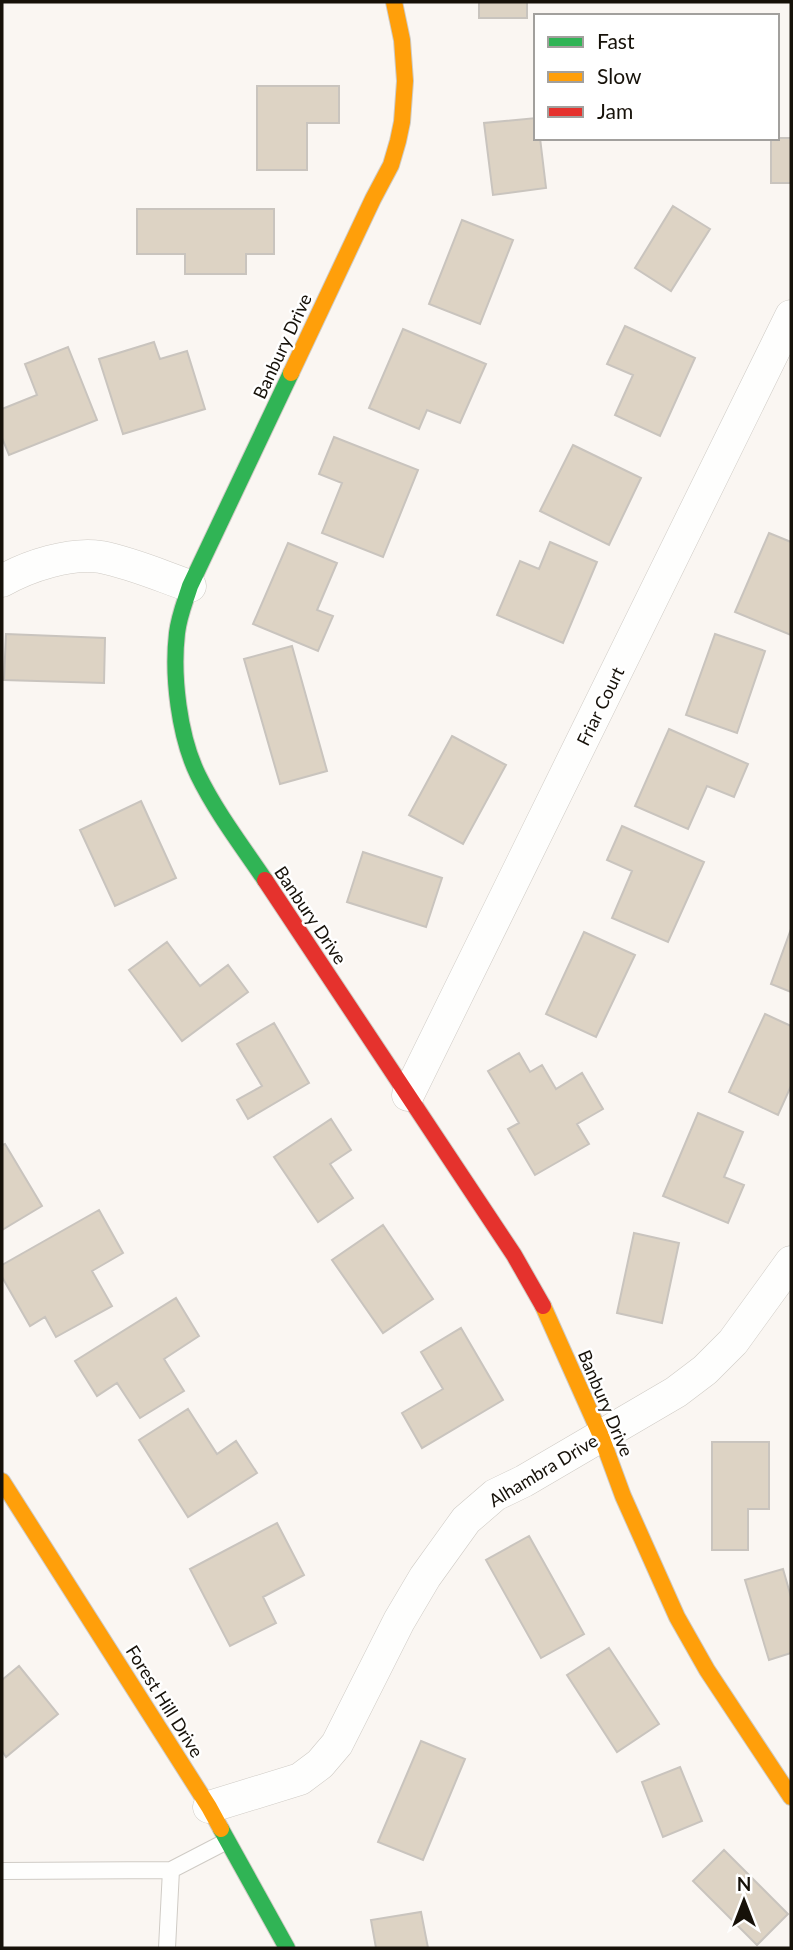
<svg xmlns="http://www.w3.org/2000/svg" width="793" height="1950" viewBox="0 0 793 1950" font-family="Lato,sans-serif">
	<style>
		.building { fill: #ddd3c4; stroke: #c9c4be; stroke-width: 2 }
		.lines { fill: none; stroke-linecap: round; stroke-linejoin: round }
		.lane-casing { stroke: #cfcbc5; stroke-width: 18 }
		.street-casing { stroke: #cfcbc5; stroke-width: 33 }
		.fast-casing { stroke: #cfcbc5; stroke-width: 18 }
		.slow-casing { stroke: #cfcbc5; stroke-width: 18 }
		.jam-casing { stroke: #cfcbc5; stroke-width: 18 }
		.lane { stroke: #fefefd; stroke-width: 16 }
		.street { stroke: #fefefd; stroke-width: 32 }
		.fast { stroke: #30b455; stroke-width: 16 }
		.slow { stroke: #ff9f0a; stroke-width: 16 }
		.jam { stroke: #e5322d; stroke-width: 16 }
		.labels { text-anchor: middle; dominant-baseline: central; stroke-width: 5; stroke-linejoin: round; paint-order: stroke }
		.street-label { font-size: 18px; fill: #161109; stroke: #fff }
	</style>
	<rect width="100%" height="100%" fill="#faf6f2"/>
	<path class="building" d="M 479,2 L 527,2 L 527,18 L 479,18 Z
		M 257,86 L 339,86 L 339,123 L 307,123 L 307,170 L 257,170 Z
		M 536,118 L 536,138 L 540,138 L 546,188 L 493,195 L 484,123 Z
		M 771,138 L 791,138 L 791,183 L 771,183 Z
		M 673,206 L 710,229 L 671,291 L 635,268 Z
		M 137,209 L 274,209 L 274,254 L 246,254 L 246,274 L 185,274 L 185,254 L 137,254 Z
		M 462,220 L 513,240 L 480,324 L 429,304 Z
		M 625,326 L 695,358 L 660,436 L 615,415 L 633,375 L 607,364 Z
		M 403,329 L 486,364 L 460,423 L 427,410 L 419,429 L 369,408 Z
		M 154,342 L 160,359 L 187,351 L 205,409 L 123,434 L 99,359 Z
		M 68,347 L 97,420 L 9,455 L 2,438 L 2,409 L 37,395 L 25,364 Z
		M 334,437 L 418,470 L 383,557 L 322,533 L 342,483 L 319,474 Z
		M 573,445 L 641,478 L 609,545 L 540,511 Z
		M 769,533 L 791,542 L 791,635 L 735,612 Z
		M 550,542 L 597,562 L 563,643 L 497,615 L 520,561 L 539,569 Z
		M 288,543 L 337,563 L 317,610 L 333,616 L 318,651 L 253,624 Z
		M 6,634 L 105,638 L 104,683 L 4,680 Z
		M 715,634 L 765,651 L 737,733 L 686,715 Z
		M 292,646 L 327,771 L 280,784 L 244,659 Z
		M 669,729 L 748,764 L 734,797 L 707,786 L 688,829 L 635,806 Z
		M 452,736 L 506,765 L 463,844 L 409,815 Z
		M 141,801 L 176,878 L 115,906 L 80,830 Z
		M 622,826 L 704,862 L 668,942 L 612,918 L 632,871 L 607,860 Z
		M 363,852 L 442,878 L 426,927 L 347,902 Z
		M 791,929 L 791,992 L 771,984 Z
		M 584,932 L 635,955 L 596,1037 L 546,1014 Z
		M 167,942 L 200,986 L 228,965 L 248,992 L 182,1041 L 129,970 Z
		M 765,1014 L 791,1026 L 791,1086 L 778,1115 L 729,1092 Z
		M 274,1023 L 309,1083 L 248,1119 L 237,1100 L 262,1086 L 237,1044 Z
		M 519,1053 L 530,1072 L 542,1065 L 556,1089 L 582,1073 L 603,1109 L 577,1124 L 589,1144 L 535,1175 L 508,1129 L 519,1123 L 488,1071 Z
		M 698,1113 L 743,1132 L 724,1177 L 744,1185 L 728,1223 L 663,1196 Z
		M 331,1119 L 351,1150 L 330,1164 L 353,1198 L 318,1222 L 274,1157 Z
		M 5,1144 L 42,1206 L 2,1230 L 2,1145 Z
		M 99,1210 L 123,1253 L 92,1271 L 112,1306 L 56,1337 L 45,1317 L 30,1326 L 2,1277 L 2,1265 Z
		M 383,1225 L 433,1299 L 383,1333 L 332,1260 Z
		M 634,1233 L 679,1243 L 662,1323 L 617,1313 Z
		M 176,1298 L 199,1336 L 164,1359 L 184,1391 L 140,1418 L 117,1383 L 97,1396 L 75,1361 Z
		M 461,1328 L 503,1400 L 422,1448 L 402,1413 L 443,1389 L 421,1352 Z
		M 188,1409 L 217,1454 L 236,1441 L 257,1473 L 188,1517 L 139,1440 Z
		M 712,1442 L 769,1442 L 769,1509 L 748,1509 L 748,1550 L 712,1550 Z
		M 277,1523 L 304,1575 L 263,1597 L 276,1623 L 230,1646 L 190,1569 Z
		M 529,1536 L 584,1634 L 541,1658 L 486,1560 Z
		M 783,1569 L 791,1597 L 791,1653 L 769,1660 L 745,1580 Z
		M 609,1648 L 659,1724 L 617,1752 L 567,1675 Z
		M 19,1666 L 58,1714 L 6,1757 L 2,1751 L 2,1680 Z
		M 421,1741 L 465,1759 L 423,1860 L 378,1842 Z
		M 680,1767 L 702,1821 L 663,1837 L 642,1782 Z
		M 724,1850 L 788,1914 L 757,1945 L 693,1881 Z
		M 421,1912 L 428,1948 L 376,1948 L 371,1920 Z"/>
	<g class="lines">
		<g class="lane-casing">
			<path id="lane" d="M 2,1871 L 171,1870 L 227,1841
				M 167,1948 L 171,1870"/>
		</g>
		<g class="street-casing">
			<path id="street" d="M 2,581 C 28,566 71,552 101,557 C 132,563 161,576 190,586
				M 408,1095 L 791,316
				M 209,1807 L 300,1779 L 320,1764 L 337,1744 L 399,1621 L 425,1577 L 466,1520 L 495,1495 L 524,1481 L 676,1392 L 705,1370 L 733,1342 L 791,1262"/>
		</g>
		<g class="fast-casing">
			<path id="fast" d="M 265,880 C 242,846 216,812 198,775 C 179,736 172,676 177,633 C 179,616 185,602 190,586 L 291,373
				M 221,1829 L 287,1948"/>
		</g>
		<g class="slow-casing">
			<path id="slow" d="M 291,373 L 373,199 L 391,165 L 398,141 L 402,122 L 405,81 L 402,40 L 394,2
				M 543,1306 L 601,1436 L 623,1496 L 677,1617 L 707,1670 L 791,1797
				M 2,1481 L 209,1807 L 221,1829"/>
		</g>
		<g class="jam-casing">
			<path id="jam" d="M 265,880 L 514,1255 L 543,1306"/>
		</g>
		<use href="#lane" class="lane"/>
		<use href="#street" class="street"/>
		<use href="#fast" class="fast"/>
		<use href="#slow" class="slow"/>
		<use href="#jam" class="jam"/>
	</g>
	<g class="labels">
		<g class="street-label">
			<text transform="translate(282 346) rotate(-65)">Banbury Drive</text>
			<text transform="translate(600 706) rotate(-64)">Friar Court</text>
			<text transform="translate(311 915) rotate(56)">Banbury Drive</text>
			<text transform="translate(606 1403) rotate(67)">Banbury Drive</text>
			<text transform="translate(543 1470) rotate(-31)">Alhambra Drive</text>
			<text transform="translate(165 1701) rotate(58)">Forest Hill Drive</text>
		</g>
	</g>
	<rect width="793" height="1950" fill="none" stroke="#161109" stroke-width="7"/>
	<rect x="534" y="14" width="245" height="126" fill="#ffffff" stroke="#a2a09d" stroke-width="2"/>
	<rect x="548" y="37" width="35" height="10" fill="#30b455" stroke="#a2a09d" stroke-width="2"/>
	<text x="597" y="49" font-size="21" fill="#161109">Fast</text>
	<rect x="548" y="72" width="35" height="10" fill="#ff9f0a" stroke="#a2a09d" stroke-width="2"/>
	<text x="597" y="84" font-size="21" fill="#161109">Slow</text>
	<rect x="548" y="107" width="35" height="10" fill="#e5322d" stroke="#a2a09d" stroke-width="2"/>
	<text x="597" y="119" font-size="21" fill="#161109">Jam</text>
	<g transform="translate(744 1901)" stroke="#ffffff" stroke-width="5" paint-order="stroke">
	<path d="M0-5L12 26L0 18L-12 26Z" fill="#161109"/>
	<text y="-10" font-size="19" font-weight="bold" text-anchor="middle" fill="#161109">N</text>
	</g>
</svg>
